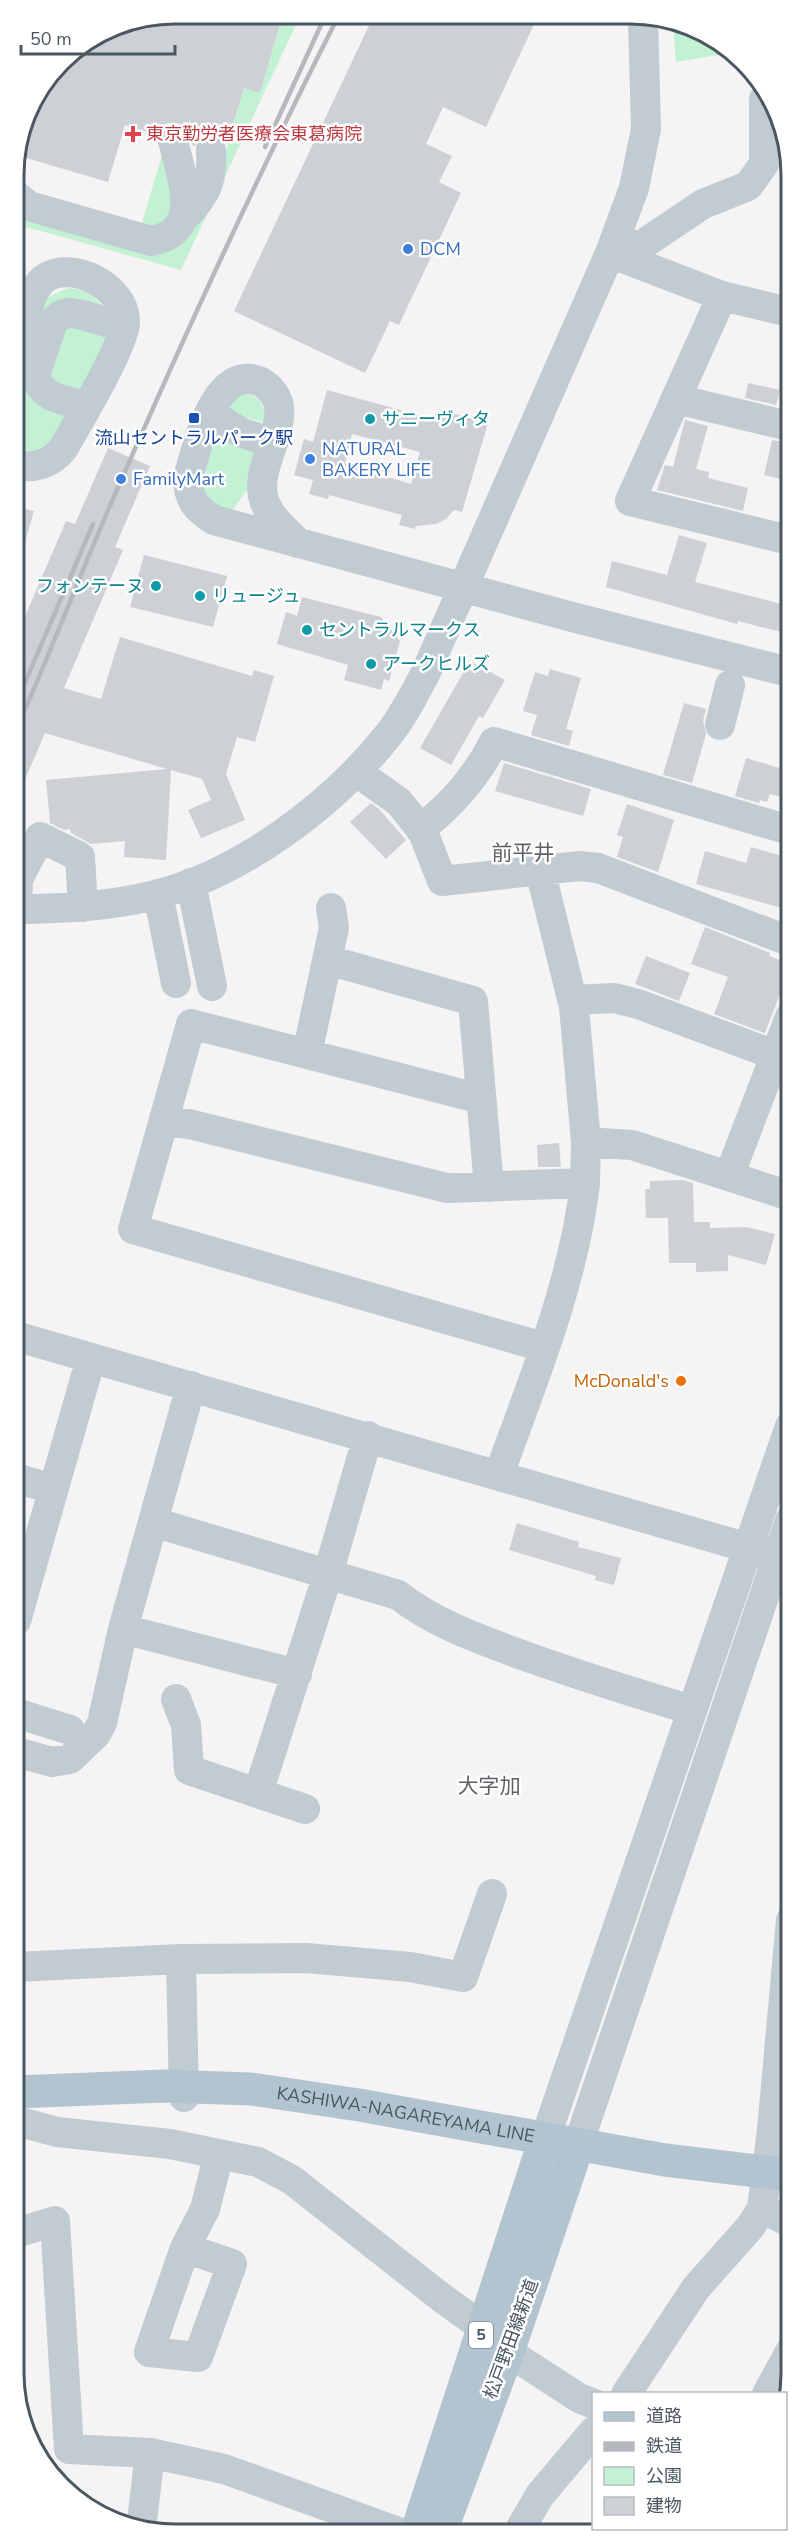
<svg xmlns="http://www.w3.org/2000/svg" width="805" height="2548" viewBox="0 0 805 2548" font-family="'Nunito Sans','Noto Sans JP',sans-serif">
	<style>
		.green { fill: #c3f1d3 }
		.building { fill: #cdd0d5; fill-rule: evenodd }
		.lines { fill: none; stroke-linecap: round; stroke-linejoin: round }
		.minor { stroke: #c1cbd2; stroke-width: 30 }
		.major { stroke: #b3c4d1; stroke-width: 33 }
		.rail { stroke: #b5b8bd; stroke-width: 4.5 }
		.health-dot { fill: #e0444e; stroke: #fff; stroke-width: 2 }
		.shop-dot { fill: #3f7fe0; stroke: #fff; stroke-width: 2 }
		.transit-dot { fill: #1a4fb4; stroke: #fff; stroke-width: 2 }
		.culture-dot { fill: #0f9aa8; stroke: #fff; stroke-width: 2 }
		.food-dot { fill: #e8710a; stroke: #fff; stroke-width: 2 }
		.labels { text-anchor: middle; dominant-baseline: central; stroke-width: 5; stroke-linejoin: round; paint-order: stroke }
		.shield { fill: #fff; stroke: #808990; stroke-width: 1.5 }
		.shield-label { font-size: 16px; font-weight: bold; fill: #4a5761 }
		.health-label { font-size: 18px; fill: #be3a42; stroke: #fff; text-anchor: start }
		.shop-label { font-size: 18px; fill: #366cbe; stroke: #fff; text-anchor: start }
		.culture-label { font-size: 18px; fill: #0d838f; stroke: #fff; text-anchor: start }
		.transit-label { font-size: 18px; fill: #164399; stroke: #fff }
		.food-label { font-size: 18px; fill: #c56008; stroke: #fff; text-anchor: end }
		.street-label { font-size: 18px; fill: #4a5761; stroke: #fff }
		.quarter-label { font-size: 21px; fill: #5f6368; stroke: #fff }
		.rim { fill: none; stroke: #4a5761; stroke-width: 3 }
	</style>
	<rect width="100%" height="100%" fill="#f5f3f3"/>
	<path class="green" d="M 283,14 L 301,14 L 181,270 L 23,226 L 14,255 L 14,242 L 20,220 L 25,217 L 173,248 C 177,246 182,244 185,241 C 212,215 233,125 244,88 L 260,92 Z
		M 673,23 L 730,53 L 676,62 Z
		M 167,138 L 180,197 L 162,227 L 141,226 Z
		M 69,288 C 86,290 97,297 106,311 L 71,303 L 28,371 L 74,409 L 49,446 L 26,454 C 22,452 18,450 15,445 C 4,422 30,323 45,302 C 51,294 61,291 69,288 Z
		M 66,323 L 103,332 L 109,340 L 85,391 L 52,391 L 44,366 Z
		M 241,392 C 262,397 263,403 266,423 L 241,416 L 225,406 Z
		M 216,430 L 260,450 L 249,488 L 229,514 L 224,514 L 203,491 L 203,480 Z"/>
	<path class="building" d="M 175,14 L 283,14 L 260,93 L 244,88 L 227,145 L 220,135 L 211,133 L 201,136 L 195,146 L 192,145 L 186,129 L 177,123 L 168,123 L 162,127 L 157,135 L 125,125 L 108,182 L 16,155 L 30,104 L 68,54 L 114,26 Z
		M 374,15 L 538,16 L 486,127 L 443,107 L 426,144 L 452,156 L 439,182 L 461,193 L 399,325 L 390,321 L 365,373 L 234,311 Z
		M 748,383 L 780,390 L 776,405 L 745,398 Z
		M 327,390 L 437,420 L 441,410 L 488,423 L 462,512 L 454,510 L 446,519 L 436,524 L 416,526 L 415,529 L 399,525 L 402,515 L 329,495 L 328,499 L 309,494 L 313,480 L 294,475 L 304,439 L 313,442 ZM 352,434 L 420,452 L 411,484 L 345,464 Z
		M 685,420 L 708,426 L 696,469 L 709,472 L 708,478 L 748,488 L 743,511 L 657,490 L 665,465 L 673,467 Z
		M 772,440 L 789,443 L 789,481 L 764,475 Z
		M 108,448 L 150,466 L 115,547 L 123,550 L 64,688 L 101,699 L 120,637 L 252,676 L 254,670 L 274,676 L 255,742 L 237,737 L 226,774 L 245,820 L 201,838 L 188,810 L 211,800 L 202,779 L 171,770 L 166,860 L 124,857 L 125,841 L 91,844 L 71,833 L 70,829 L 64,830 L 50,823 L 46,780 L 167,769 L 45,733 L 15,803 L 14,642 L 66,521 L 75,524 Z
		M 14,506 L 34,511 L 19,563 L 14,563 Z
		M 679,535 L 707,543 L 695,582 L 789,606 L 789,634 L 738,621 L 737,624 L 606,587 L 612,561 L 667,575 Z
		M 144,555 L 227,576 L 213,627 L 130,607 Z
		M 302,597 L 381,617 L 400,641 L 389,681 L 384,679 L 381,690 L 344,680 L 348,665 L 277,644 L 286,612 L 297,616 Z
		M 470,661 L 505,680 L 483,718 L 479,716 L 451,765 L 420,748 Z
		M 550,669 L 581,678 L 566,729 L 573,731 L 569,746 L 531,735 L 537,715 L 523,711 L 535,672 L 548,676 Z
		M 684,703 L 706,709 L 703,721 L 706,734 L 692,783 L 663,775 Z
		M 746,758 L 789,771 L 789,799 L 770,794 L 767,802 L 760,800 L 759,803 L 735,796 Z
		M 504,763 L 591,789 L 583,816 L 495,791 Z
		M 371,803 L 379,809 L 406,840 L 386,859 L 350,822 Z
		M 627,804 L 674,820 L 658,872 L 617,857 L 623,837 L 617,835 Z
		M 751,847 L 789,858 L 789,910 L 696,884 L 705,851 L 746,863 Z
		M 705,927 L 770,953 L 769,956 L 789,963 L 789,970 L 765,1033 L 714,1014 L 728,977 L 691,964 Z
		M 646,956 L 690,973 L 679,1001 L 635,984 Z
		M 559,1143 L 561,1167 L 538,1167 L 537,1145 Z
		M 683,1180 L 693,1183 L 694,1222 L 710,1222 L 710,1228 L 746,1227 L 775,1234 L 766,1265 L 728,1255 L 728,1271 L 696,1272 L 696,1263 L 669,1263 L 668,1218 L 646,1218 L 645,1189 L 650,1189 L 650,1181 Z
		M 517,1523 L 579,1542 L 578,1547 L 621,1558 L 614,1585 L 595,1580 L 596,1576 L 509,1550 Z"/>
	<g class="lines">
		<path class="minor" d="M 14,194 L 29,206 L 151,241 C 205,231 181,178 173,140
			M 185,217 C 206,194 213,182 211,150
			M 615,240 L 639,247 L 703,204 L 748,186 L 764,164 L 764,99
			M 610,253 L 722,296 L 789,312
			M 722,296 L 630,501 L 789,540
			M 14,359 C 20,338 27,292 44,279 C 71,259 126,287 125,322 C 124,347 77,424 63,449 C 51,464 33,469 14,465
			M 676,399 L 789,426
			M 87,406 C 66,400 42,400 35,375 L 53,322 C 57,318 62,313 69,313 C 87,313 103,325 125,324
			M 210,413 L 240,432 L 273,443
			M 298,543 C 285,529 267,516 263,496 C 257,467 282,437 279,407 C 278,397 270,387 261,382 C 215,361 197,447 188,478 C 188,499 196,509 214,520 L 576,618 L 789,672
			M 720,725 L 730,685
			M 357,772 L 399,802 L 423,832 L 442,881 L 579,866 L 598,868 L 789,941
			M 420,829 C 450,807 477,776 494,742 L 789,830
			M 191,883 L 212,986
			M 158,894 L 176,983
			M 15,909 C 60,909 106,907 151,896 C 240,875 333,805 389,734 C 404,715 415,693 426,672 L 610,253 L 634,188 L 646,129 L 643,17
			M 17,909 L 18,879 L 40,837 L 80,857 L 83,907
			M 328,960 L 473,1001 L 489,1187
			M 572,1000 L 614,998 L 638,1004 L 775,1055
			M 307,1054 L 334,928 L 331,908
			M 481,1099 L 191,1024 L 133,1229 L 543,1347
			M 164,1121 L 189,1124 L 447,1188 L 585,1183 L 586,1142 L 574,1007 L 540,870
			M 586,1142 L 632,1145 L 790,1196
			M 729,1176 L 790,1017
			M 15,1336 L 790,1560
			M 499,1474 C 533,1381 574,1281 585,1183
			M 15,1478 L 53,1489
			M 153,1522 L 398,1595 C 435,1624 479,1639 522,1655 C 578,1675 635,1693 692,1710
			M 16,1621 L 91,1358
			M 123,1629 L 297,1674
			M 176,1699 L 186,1725 L 189,1770 L 305,1809
			M 16,1713 L 70,1730
			M 16,1752 L 52,1762 L 70,1759 L 96,1734 L 102,1723 L 123,1629 L 191,1386
			M 258,1793 L 328,1574 L 368,1436
			M 16,1967 L 181,1959
			M 184,2097 L 181,1959 L 306,1958 L 410,1967 L 463,1977 L 492,1894
			M 16,2121 L 57,2132 L 170,2144 L 258,2162 L 292,2180 L 442,2298 L 474,2321 L 484,2325
			M 545,2139 L 790,1426
			M 578,2145 L 790,1520
			M 762,2208 L 791,2223
			M 16,2233 L 55,2221 L 69,2449 L 150,2453
			M 185,2248 L 232,2264 L 198,2357 L 149,2352 L 185,2248 L 205,2209 L 219,2154
			M 508,2352 L 579,2398 L 594,2404
			M 626,2394 L 696,2288 L 751,2226 L 762,2208 L 772,2130 L 791,1920
			M 767,2394 L 791,2350
			M 141,2530 L 150,2453 L 224,2469 L 396,2531
			M 519,2531 L 540,2495 L 594,2431"/>
		<g class="major">
			<path id="s1" d="M 16,2092 L 164,2086 L 251,2089 L 359,2105 L 665,2160 L 791,2175"/>
			<path d="M 417,2531 L 545,2139"/>
			<path d="M 441,2531 L 508,2352 L 578,2145"/>
		</g>
		<path class="rail" d="M 265,147 L 326,14
			M 15,706 L 93,524
			M 15,732 C 53,648 85,561 123,476 C 191,321 262,166 339,15"/>
	</g>
	<path class="health-dot" d="M130 125h6v6h6v6h-6v6h-6v-6h-6v-6h6z"/>
	<g class="shop-dot">
		<circle cx="408" cy="249" r="6"/>
		<circle cx="310" cy="459" r="6"/>
		<circle cx="121" cy="479" r="6"/>
	</g>
	<rect class="transit-dot" x="188" y="412" width="12" height="12" rx="3"/>
	<g class="culture-dot">
		<circle cx="370" cy="419" r="6"/>
		<circle cx="156" cy="586" r="6"/>
		<circle cx="200" cy="596" r="6"/>
		<circle cx="307" cy="630" r="6"/>
		<circle cx="371" cy="664" r="6"/>
	</g>
	<circle class="food-dot" cx="681" cy="1381" r="6"/>
	<g class="labels">
		<rect class="shield" x="469" y="2322" width="24" height="26" rx="4.5"/>
		<g class="shield-label">
			<text x="481" y="2335">5</text>
		</g>
		<g class="health-label">
			<text x="146" y="134">東京勤労者医療会東葛病院</text>
		</g>
		<g class="shop-label">
			<text x="420" y="249">DCM</text>
			<text x="322" y="449">NATURAL<tspan x="322" dy="21">BAKERY LIFE</tspan></text>
			<text x="133" y="479">FamilyMart</text>
		</g>
		<g class="culture-label">
			<text x="382" y="419">サニーヴィタ</text>
			<text x="144" y="586" text-anchor="end">フォンテーヌ</text>
			<text x="212" y="596">リュージュ</text>
			<text x="319" y="630">セントラルマークス</text>
			<text x="383" y="664">アークヒルズ</text>
		</g>
		<g class="transit-label">
			<text x="194" y="438">流山セントラルパーク駅</text>
		</g>
		<g class="food-label">
			<text x="669" y="1381">McDonald's</text>
		</g>
		<g class="street-label">
			<text stroke="none"><textPath href="#s1" startOffset="392">KASHIWA-NAGAREYAMA LINE</textPath></text>
			<text transform="translate(511 2339) rotate(-70)">松戸野田線新道</text>
		</g>
		<g class="quarter-label">
			<text x="523" y="853">前平井</text>
			<text x="489" y="1786">大字加</text>
		</g>
	</g>
	<path d="M0 0H805V2548H0ZM175 24H630A151 151 0 0 1 781 175V2373A151 151 0 0 1 630 2524H175A151 151 0 0 1 24 2373V175A151 151 0 0 1 175 24Z" fill="#fff" fill-rule="evenodd"/>
	<path class="rim" d="M175 24H630A151 151 0 0 1 781 175V2373A151 151 0 0 1 630 2524H175A151 151 0 0 1 24 2373V175A151 151 0 0 1 175 24Z"/>
	<rect x="592" y="2392" width="195" height="138" fill="#ffffff" stroke="#b7bcc0" stroke-width="1.5"/>
	<rect x="604" y="2412" width="30" height="9" fill="#b3c4d1" stroke="#b7bcc0" stroke-width="1.5"/>
	<text x="646" y="2422" font-size="18" fill="#4a5761">道路</text>
	<rect x="604" y="2442" width="30" height="9" fill="#b5b8bd" stroke="#b7bcc0" stroke-width="1.5"/>
	<text x="646" y="2452" font-size="18" fill="#4a5761">鉄道</text>
	<rect x="604" y="2467" width="30" height="18" fill="#c3f1d3" stroke="#b7bcc0" stroke-width="1.5"/>
	<text x="646" y="2482" font-size="18" fill="#4a5761">公園</text>
	<rect x="604" y="2497" width="30" height="18" fill="#cdd0d5" stroke="#b7bcc0" stroke-width="1.5"/>
	<text x="646" y="2512" font-size="18" fill="#4a5761">建物</text>
	<path d="M21 45v9h154v-9" fill="none" stroke="#4a5761" stroke-width="3"/>
	<text x="30" y="45" font-size="18" fill="#4a5761" stroke="#ffffff" stroke-width="4.5" paint-order="stroke">50 m</text>
</svg>
